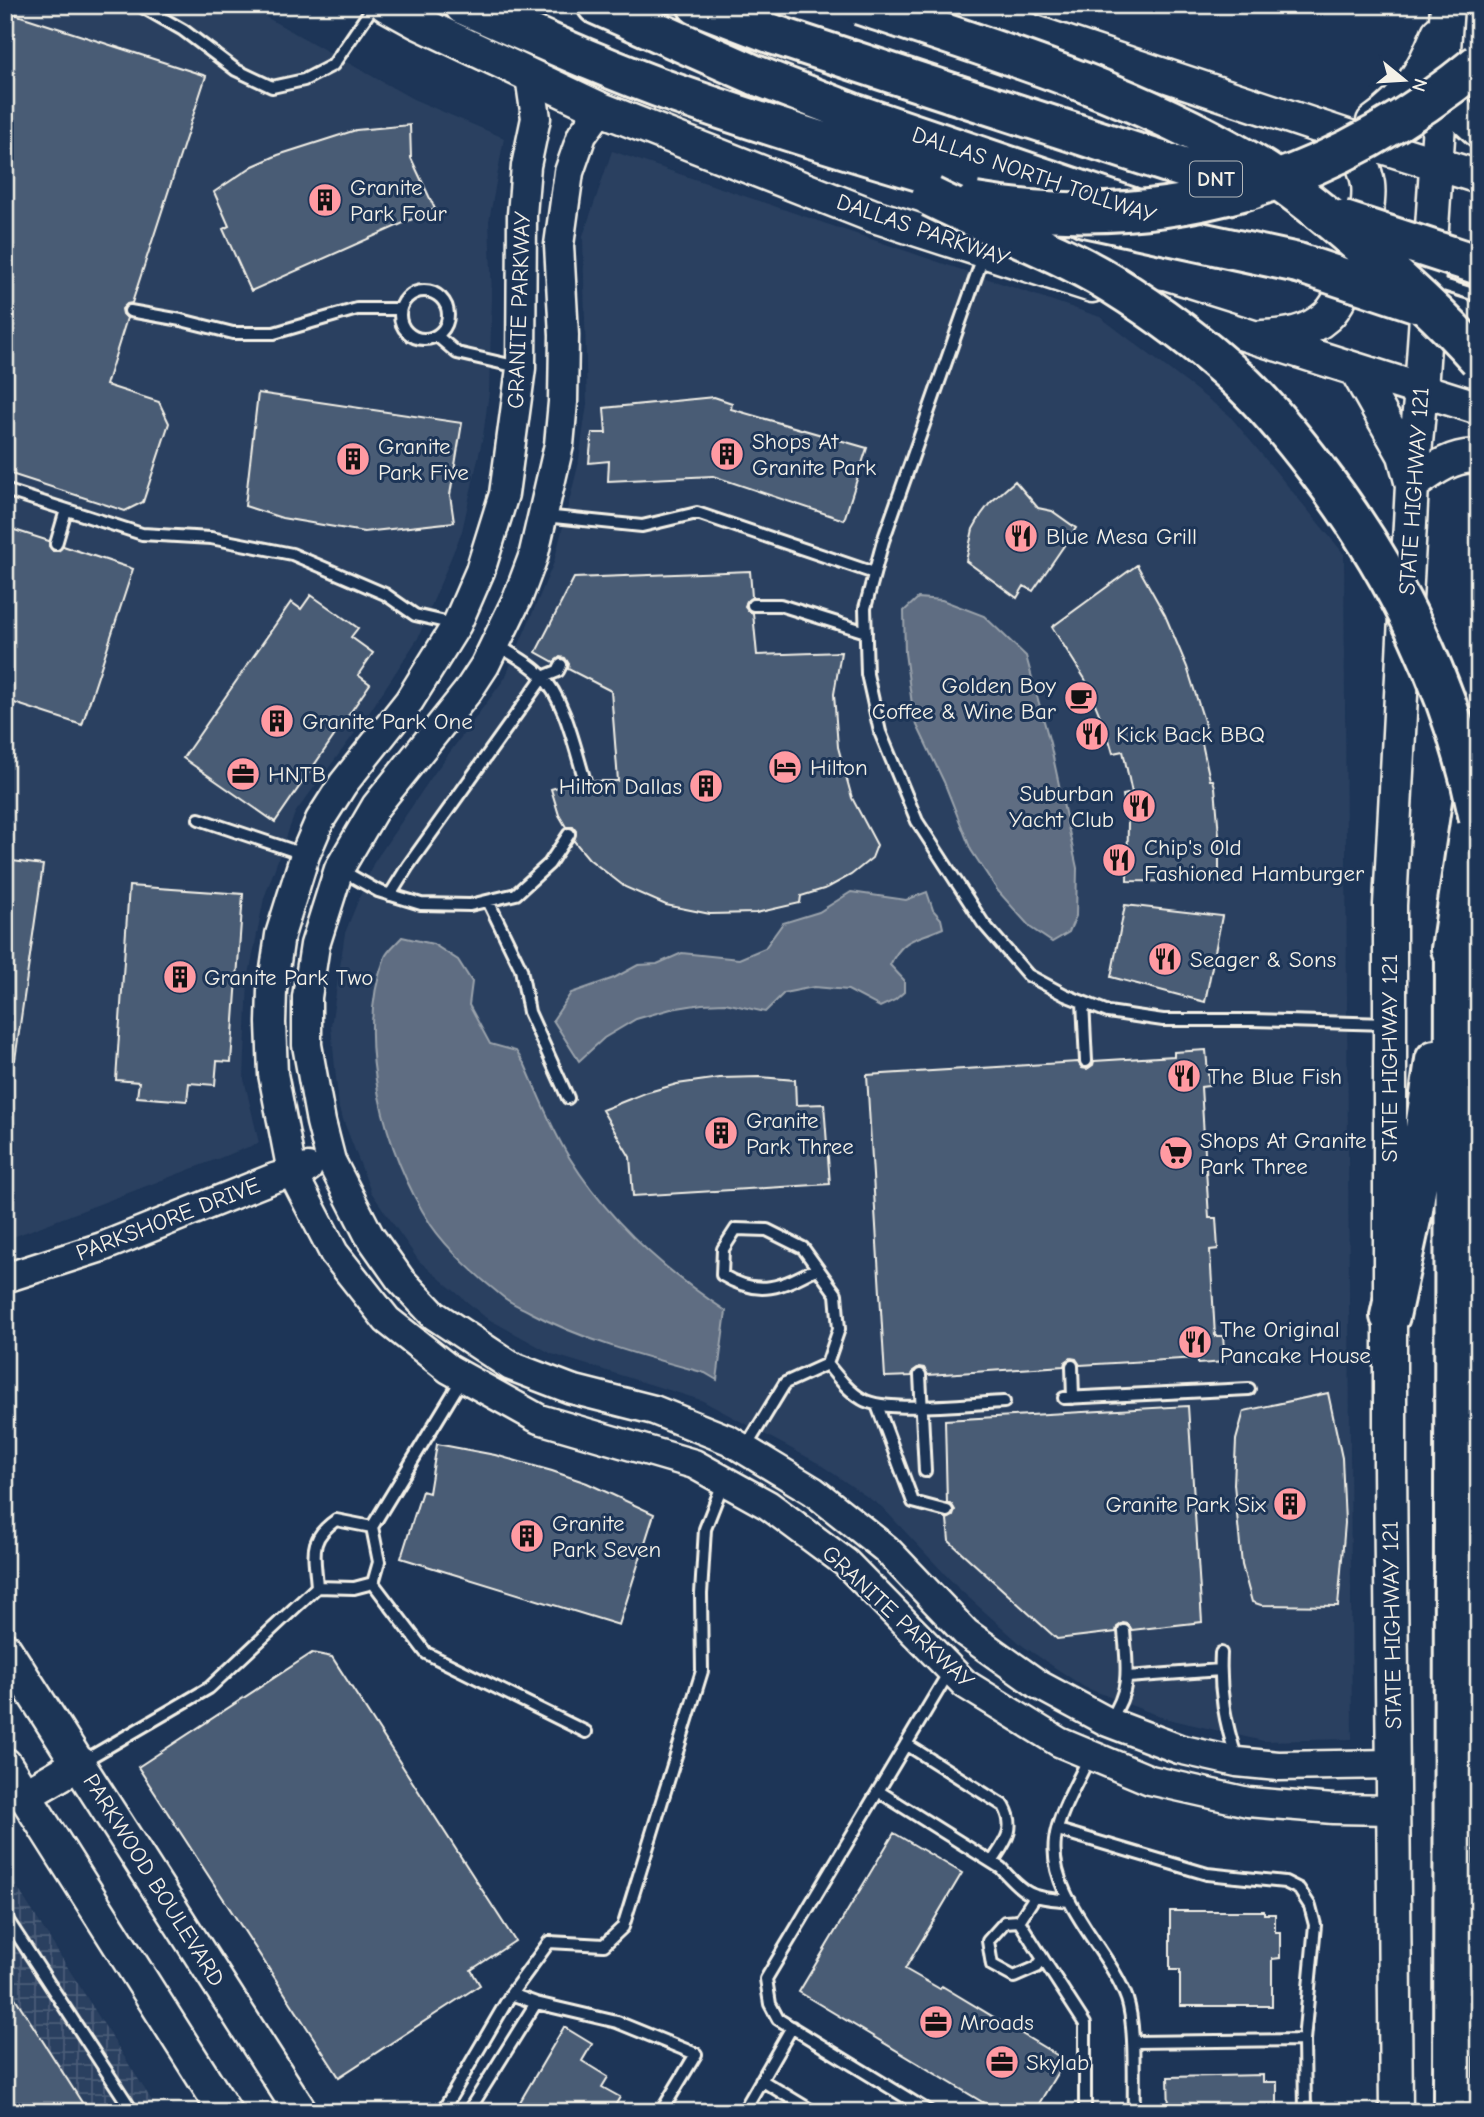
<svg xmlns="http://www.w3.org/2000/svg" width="1484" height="2117" viewBox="0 0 1484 2117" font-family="'Comic Neue',sans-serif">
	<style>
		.built { fill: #2a4060 }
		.industrial { fill: url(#industrial-grid) }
		.water { fill: #5e6d82; stroke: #9aa2ab; stroke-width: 2 }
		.building { fill: #485b74; stroke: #f4f1e8; stroke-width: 2 }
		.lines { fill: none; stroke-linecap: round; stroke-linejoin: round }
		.service-casing { stroke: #f4f1e8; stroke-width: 16 }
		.tertiary-casing { stroke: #f4f1e8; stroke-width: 33 }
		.secondary-casing { stroke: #f4f1e8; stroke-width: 37 }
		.motorway-casing { stroke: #f4f1e8; stroke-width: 44 }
		.service { stroke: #1d3557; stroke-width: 10 }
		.tertiary { stroke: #1d3557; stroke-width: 28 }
		.secondary { stroke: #1d3557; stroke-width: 32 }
		.motorway { stroke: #1d3557; stroke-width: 38 }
		.motorway-bridge-casing { stroke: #f4f1e8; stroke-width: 44; stroke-linecap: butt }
		.motorway-bridge { stroke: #1d3557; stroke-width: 38 }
		.labels { text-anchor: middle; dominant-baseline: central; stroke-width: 6; stroke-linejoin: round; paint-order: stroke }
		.shield { fill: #1d3557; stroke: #b4b9bc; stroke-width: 2 }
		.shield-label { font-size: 21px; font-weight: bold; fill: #f4f1e8 }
		.street-label { font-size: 23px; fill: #f4f1e8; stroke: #1d3557 }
		.poi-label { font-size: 23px; fill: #f4f1e8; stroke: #1d3557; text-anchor: start }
	</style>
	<defs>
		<pattern id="industrial-grid" width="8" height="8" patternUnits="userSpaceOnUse" patternTransform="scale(1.75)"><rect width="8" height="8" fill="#2a4060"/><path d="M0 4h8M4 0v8" fill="none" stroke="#4a5c77"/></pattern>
	</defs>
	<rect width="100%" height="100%" fill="#1d3557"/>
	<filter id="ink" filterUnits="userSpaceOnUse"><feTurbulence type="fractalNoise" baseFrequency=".0143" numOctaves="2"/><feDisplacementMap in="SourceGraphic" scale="14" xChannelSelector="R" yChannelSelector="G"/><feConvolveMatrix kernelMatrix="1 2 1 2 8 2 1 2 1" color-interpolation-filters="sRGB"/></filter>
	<g filter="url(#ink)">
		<path class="built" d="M 5,5 L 244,5 L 413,99 L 504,138 L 489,221 L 492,297 L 489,392 L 483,436 L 462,531 L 418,638 L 363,722 L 295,813 L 264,898 L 248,980 L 244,1079 L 259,1143 L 5,1240 Z
			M 612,151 L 1100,317 L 1229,415 L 1344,554 L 1352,1739 L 1263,1741 L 1164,1718 L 1084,1687 L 1023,1646 L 958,1588 L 882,1507 L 818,1463 L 701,1400 L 552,1354 L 485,1317 L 419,1261 L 371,1192 L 339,1109 L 331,1026 L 345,933 L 373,864 L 433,775 L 505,678 L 554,562 L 578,466 L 587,404 L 583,236 Z"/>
		<path class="industrial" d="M 5,1868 L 159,2112 L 5,2112 Z"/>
		<path class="water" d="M 918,598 L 942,600 L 984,616 L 1026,656 L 1050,743 L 1077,868 L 1076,916 L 1069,932 L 1052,942 L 1031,928 L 998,891 L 971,850 L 944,782 L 914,719 L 905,653 L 904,611 Z
			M 851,892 L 906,900 L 927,892 L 933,910 L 941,919 L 943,928 C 917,940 904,936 890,965 L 904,980 L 904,992 L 895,1000 L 880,1007 L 848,990 L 814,987 L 784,993 L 765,1012 L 725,1003 L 702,1004 L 671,1009 L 636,1019 L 604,1038 L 579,1061 L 553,1020 L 571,993 L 614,978 L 638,965 L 657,964 L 682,953 L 739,959 L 765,948 L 783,923 L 819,912 Z
			M 402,937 L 433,944 L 458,960 L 472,982 L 469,1005 L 490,1044 L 516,1051 L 525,1065 C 539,1096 551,1128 569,1157 C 608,1220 665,1271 726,1311 L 717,1380 L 705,1373 C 646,1357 584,1341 530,1312 C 521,1307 510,1303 502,1296 C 479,1278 448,1250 431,1225 C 385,1154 353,1039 385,957 C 388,950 397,943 402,937 Z"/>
		<path class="building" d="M 5,11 L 206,76 L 132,303 L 127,304 L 122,309 L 123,314 L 127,318 L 106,385 L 159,402 L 169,423 L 143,502 L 125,511 L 5,472 Z
			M 410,125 L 411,158 L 435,209 L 251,291 L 223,229 L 229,226 L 214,192 L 253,166 L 278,155 L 356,130 Z
			M 258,393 L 462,423 L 450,495 L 454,522 L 364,532 L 282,518 L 245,506 Z
			M 714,397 L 732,403 L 731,409 L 867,448 L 844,520 L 713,476 L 608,481 L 609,461 L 589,463 L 592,433 L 606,433 L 604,408 Z
			M 1015,481 L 1038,508 L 1052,511 L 1076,528 L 1033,591 L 1024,586 L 1017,598 L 966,561 L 973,529 L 981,515 L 990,503 Z
			M 5,527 L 49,541 L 49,546 L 53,551 L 58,551 L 63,546 L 133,569 L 82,725 L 5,700 Z
			M 1137,565 L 1165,615 L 1187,667 L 1204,721 L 1207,732 L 1200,734 L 1210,780 L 1213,780 L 1215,787 L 1219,835 L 1219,882 L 1127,881 L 1128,823 L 1123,795 L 1132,793 L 1123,751 L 1113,753 L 1108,736 L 1085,679 L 1052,627 Z
			M 750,571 L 752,597 L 747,601 L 745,606 L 749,611 L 753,613 L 757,655 L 841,652 L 834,694 L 838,747 L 852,798 L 877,845 L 872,858 L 851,875 L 827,888 L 801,896 L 800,903 L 756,913 L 710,914 L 666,905 L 625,887 L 589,859 L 574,841 L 576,831 L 573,827 L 566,827 L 559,815 L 551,789 L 577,782 L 584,789 L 590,787 L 593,781 L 618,781 L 611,691 L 568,669 L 569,664 L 565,658 L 560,657 L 554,662 L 536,652 L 574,578 Z
			M 311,595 L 358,628 L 351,637 L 373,653 L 358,675 L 370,684 L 275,822 L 183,758 L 291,602 L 301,609 Z
			M 5,860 L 43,865 L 15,1060 L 5,1059 Z
			M 129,886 L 243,894 L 231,1062 L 217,1061 L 215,1085 L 189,1083 L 187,1101 L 137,1097 L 139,1082 L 116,1080 Z
			M 1125,905 L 1222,916 L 1205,1002 L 1111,977 Z
			M 1206,1050 L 1209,1086 L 1201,1087 L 1209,1218 L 1216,1218 L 1218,1249 L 1210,1250 L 1215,1336 L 1223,1336 L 1225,1362 L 1198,1364 L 1198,1358 L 1080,1365 L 1076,1359 L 1071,1358 L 1065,1362 L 1064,1366 L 928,1375 L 924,1368 L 919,1367 L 913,1371 L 912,1376 L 885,1377 L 867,1075 L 1078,1062 L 1082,1068 L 1087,1069 L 1093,1065 L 1094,1061 L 1174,1056 L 1174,1052 Z
			M 760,1077 L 795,1080 L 796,1105 L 824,1104 L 830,1184 L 633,1196 L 630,1157 L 602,1110 L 645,1093 L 677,1084 L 720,1078 Z
			M 1328,1393 L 1342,1458 L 1345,1523 L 1338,1606 L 1261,1605 L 1252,1602 L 1242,1565 L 1234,1484 L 1236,1440 L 1244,1411 Z
			M 1188,1406 L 1202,1622 L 1132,1630 L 1128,1624 L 1123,1623 L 1117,1627 L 1116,1632 L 1057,1639 L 949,1541 L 947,1519 L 953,1516 L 955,1510 L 952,1505 L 947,1503 L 945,1420 Z
			M 437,1444 L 495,1455 L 552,1471 L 587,1483 L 654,1514 L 619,1625 L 401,1558 L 422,1491 L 429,1493 Z
			M 312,1653 L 332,1657 L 515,1941 L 471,1970 L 480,1985 L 339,2077 L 138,1767 Z
			M 894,1833 L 962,1873 L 905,1969 L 940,1989 L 942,1986 L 1065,2060 L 1034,2112 L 999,2112 L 799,1992 Z
			M 1170,1911 L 1264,1911 L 1264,1914 L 1275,1914 L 1275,1932 L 1280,1932 L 1280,1958 L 1272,1959 L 1272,2006 L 1180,2006 L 1180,1970 L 1170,1970 Z
			M 5,1982 L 88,2112 L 5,2112 Z
			M 564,2027 L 592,2044 L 582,2061 L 608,2077 L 602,2087 L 620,2097 L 611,2112 L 514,2112 Z
			M 1263,2075 L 1263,2082 L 1277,2082 L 1277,2112 L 1169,2112 L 1168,2077 Z"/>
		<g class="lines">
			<g class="service-casing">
				<path id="service" d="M 139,5 L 183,30 L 236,70 L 272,87 L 304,80 L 333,65 L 374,5
					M 984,254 L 883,541 L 865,608 L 867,674 L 880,732 L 917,821 L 983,923 L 1028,975 L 1065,995 L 1108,1012 L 1163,1020 L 1251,1020 L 1387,1024
					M 1431,281 L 1479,296
					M400 315a24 24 0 1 1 48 0a24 24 0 1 1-48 0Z
					M 130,311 L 181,320 L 233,333 L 274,333 L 357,309 L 400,309
					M 437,336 L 457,353 L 518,367
					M 5,490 L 142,534 L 211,538 L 292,554 L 385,594 L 415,615 L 454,624
					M 544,516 L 642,526 L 697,513 L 874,573
					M 56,544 L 66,510
					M 753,605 L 780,605 L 866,632
					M 496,644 C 511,654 529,662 541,675 C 565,699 575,749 585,781
					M 199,819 L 303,854
					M 341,870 L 378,891 L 421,904 L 470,905 L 516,894 L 549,864 L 569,834
					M 390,895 L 408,866 L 543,677 L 558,671 L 561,665
					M 488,901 L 521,969 L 529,1012 L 568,1098
					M 1083,1002 L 1086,1061
					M 817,1268 C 781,1287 760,1298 722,1275 L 723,1249 L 736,1229 L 767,1230 L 803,1248 L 836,1294 L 839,1329 L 827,1364
					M 1072,1366 L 1073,1398
					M 920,1375 L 925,1471
					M 1064,1398 L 1249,1389
					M 877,1405 L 913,1502 L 947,1511
					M 746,1447 L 785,1383 L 827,1364 C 837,1376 848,1391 862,1399 C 885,1414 974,1403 1004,1402
					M 373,1583 L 426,1653 L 586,1732
					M 317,1587 C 315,1555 307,1540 336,1520 L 372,1527
					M 1221,1653 C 1219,1691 1225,1723 1237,1759
					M 1128,1677 L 1220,1670
					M 1110,1720 C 1132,1688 1127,1667 1124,1631
					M 906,1744 L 1004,1806 C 1017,1829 1005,1842 992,1862
					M 1090,1755 C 1079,1780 1058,1813 1055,1840 C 1048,1897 1109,1949 1127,1999 C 1136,2026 1133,2082 1134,2112
					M 82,1762 L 209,1688 L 317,1587 L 354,1588 L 373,1583 L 379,1562 L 372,1527 L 462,1379
					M 878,1791 L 1001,1868 C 1027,1898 1032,1897 1070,1901
					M 5,1810 L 23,1797
					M 1058,1830 L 1207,1874 L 1285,1882 L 1299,1889 L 1310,1906 L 1315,1925 L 1304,2040 L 1305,2112
					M 5,1916 L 133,2112
					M 1019,1921 L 1043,1959 L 1037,1967 L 1014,1977 L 992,1965 L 988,1941 L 1005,1922 Z
					M 1019,1921 L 1034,1898
					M 1043,1959 L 1085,2024 L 1085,2112
					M 511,1994 L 536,2003 L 617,2022 L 696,2054 L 661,2112
					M 1133,2042 L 1304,2040
					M 761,2080 L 814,2112
					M 442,2112 L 511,1994 L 549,1942 L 604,1945 L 623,1927 L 702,1671 L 701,1594 L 705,1529 L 723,1483
					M 468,2112 L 536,2003
					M 743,2112 L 792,2027
					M 930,2112 L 778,2019 L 770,2004 L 766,1979 L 949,1672"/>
			</g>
			<g class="tertiary-casing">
				<path id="tertiary" d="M 530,76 L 536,118 L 526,166 L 522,215 L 521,368 L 504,494 L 480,571 L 457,624 L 409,701 L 343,784 L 320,820 L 305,855 L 280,935 L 272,990 L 271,1023 L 273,1074 L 292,1172 L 334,1253 L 387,1320 L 449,1369 L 539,1419 L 694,1464 L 768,1505 L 846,1563 L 965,1684 L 1059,1742 L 1150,1780 L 1248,1802 L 1333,1809 L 1394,1810
					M 601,109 L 582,135 L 569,172 L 559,245 L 564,335 L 563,402 L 559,445 L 533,557 L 518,597 L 485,665 L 468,691 L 376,806 L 339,869 L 315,945 L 307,997 L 307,1045 L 321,1122 L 331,1161 L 369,1235 L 400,1279 L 434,1315 L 511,1366 L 571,1389 L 654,1410 L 729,1440 L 813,1491 L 886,1549 L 966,1633 L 1039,1685 L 1108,1722 L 1179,1749 L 1237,1762 L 1278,1766 L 1393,1764
					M 5,1278 L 102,1247 L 274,1178 L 308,1168"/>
			</g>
			<g class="secondary-casing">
				<path id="secondary" d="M 386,5 L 417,22 L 601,109 L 871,215 L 1092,286
					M 954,5 L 1353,138 L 1479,177
					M 1446,77 L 1455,109 L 1479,131
					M 1373,122 C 1407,99 1423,71 1438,33
					M 1158,307 L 1479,408
					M 1262,337 C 1287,336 1308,333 1327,316 C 1349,296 1372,213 1368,184 C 1366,169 1357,153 1353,138
					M 1356,370 L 1404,455 L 1412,485 C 1431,471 1454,453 1479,457
					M 5,1649 L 301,2112
					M 5,1764 L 225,2112
					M 25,1795 L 80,1763
					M 1396,2112 L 1390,1464 L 1390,905 L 1412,485 L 1421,390 L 1447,5"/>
			</g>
			<g class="motorway-casing">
				<path id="motorway" d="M 464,5 C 533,35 603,68 674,93 C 788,133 903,167 1019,200
					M 597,5 L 755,75 L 853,113 L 1130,207
					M 697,5 L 775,35 L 952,93
					M 1084,217 L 1298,263
					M 1451,949 L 1476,783
					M 1390,1316 L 1413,1210 L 1435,1060
					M 1453,2112 L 1455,924"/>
			</g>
			<use href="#service" class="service"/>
			<use href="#tertiary" class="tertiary"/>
			<use href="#secondary" class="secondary"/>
			<use href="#motorway" class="motorway"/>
			<g class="motorway-bridge-casing">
				<path id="motorway-bridge" d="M 860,5 C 991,49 1126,89 1245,159 C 1287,183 1324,214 1360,245 C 1401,281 1443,318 1479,359
					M 952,93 L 1251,190
					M 931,197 C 991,227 1055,249 1112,284 C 1157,312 1200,344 1239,380 C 1267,406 1292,437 1315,467 C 1395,570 1453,691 1479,819
					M 975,203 C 1166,235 1330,185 1479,63
					M 1341,220 L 1479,265
					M 1298,263 L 1415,302"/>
			</g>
			<use href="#motorway-bridge" class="motorway-bridge"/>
		</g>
	</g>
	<defs>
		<g id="building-disc" transform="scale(1.75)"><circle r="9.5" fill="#ff9aa2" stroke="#1d3557"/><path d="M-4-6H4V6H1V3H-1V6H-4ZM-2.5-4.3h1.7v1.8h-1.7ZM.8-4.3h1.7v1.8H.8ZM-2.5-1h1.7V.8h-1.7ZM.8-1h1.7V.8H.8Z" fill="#111"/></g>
		<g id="restaurant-disc" transform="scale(1.75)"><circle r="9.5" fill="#ff9aa2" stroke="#1d3557"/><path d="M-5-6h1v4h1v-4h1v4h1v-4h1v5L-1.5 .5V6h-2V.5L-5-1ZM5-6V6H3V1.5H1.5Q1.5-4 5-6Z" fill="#111"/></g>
		<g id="cafe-disc" transform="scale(1.75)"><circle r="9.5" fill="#ff9aa2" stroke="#1d3557"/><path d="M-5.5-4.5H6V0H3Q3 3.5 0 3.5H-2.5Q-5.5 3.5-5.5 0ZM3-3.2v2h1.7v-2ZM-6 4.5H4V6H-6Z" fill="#111"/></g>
		<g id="hotel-disc" transform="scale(1.75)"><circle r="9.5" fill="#ff9aa2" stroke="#1d3557"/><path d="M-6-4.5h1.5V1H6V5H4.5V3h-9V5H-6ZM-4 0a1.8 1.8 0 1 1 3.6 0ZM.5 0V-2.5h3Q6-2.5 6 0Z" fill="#111"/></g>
		<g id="office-disc" transform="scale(1.75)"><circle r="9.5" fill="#ff9aa2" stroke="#1d3557"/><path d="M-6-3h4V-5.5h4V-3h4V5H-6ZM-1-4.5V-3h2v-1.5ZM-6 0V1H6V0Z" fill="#111"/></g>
		<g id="supermarket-disc" transform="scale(1.75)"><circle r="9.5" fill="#ff9aa2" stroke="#1d3557"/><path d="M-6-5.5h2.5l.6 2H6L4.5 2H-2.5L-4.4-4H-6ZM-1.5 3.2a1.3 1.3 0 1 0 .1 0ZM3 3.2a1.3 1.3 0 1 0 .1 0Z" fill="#111"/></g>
	</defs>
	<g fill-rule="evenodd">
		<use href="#building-disc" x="325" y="200"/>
		<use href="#building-disc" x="727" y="454"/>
		<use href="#building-disc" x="353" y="459"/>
		<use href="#restaurant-disc" x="1021" y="536"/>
		<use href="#cafe-disc" x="1081" y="698"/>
		<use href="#building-disc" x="277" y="721"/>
		<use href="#restaurant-disc" x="1092" y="734"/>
		<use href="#hotel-disc" x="785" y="767"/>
		<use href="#office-disc" x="243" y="774"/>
		<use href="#building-disc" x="706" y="786"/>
		<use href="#restaurant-disc" x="1139" y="806"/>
		<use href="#restaurant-disc" x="1119" y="860"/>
		<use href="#restaurant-disc" x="1165" y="959"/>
		<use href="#building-disc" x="180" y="977"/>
		<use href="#restaurant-disc" x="1184" y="1076"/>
		<use href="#building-disc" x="721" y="1133"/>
		<use href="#supermarket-disc" x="1176" y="1153"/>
		<use href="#restaurant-disc" x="1195" y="1342"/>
		<use href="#building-disc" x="1290" y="1504"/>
		<use href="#building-disc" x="527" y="1536"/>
		<use href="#office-disc" x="936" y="2022"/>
		<use href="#office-disc" x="1002" y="2062"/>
	</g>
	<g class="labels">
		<rect class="shield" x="1190" y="161.5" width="52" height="35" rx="5"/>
		<g class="shield-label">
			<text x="1216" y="179">DNT</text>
		</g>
		<g class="street-label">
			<text transform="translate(1034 175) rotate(19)">DALLAS NORTH TOLLWAY</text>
			<text transform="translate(923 230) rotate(19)">DALLAS PARKWAY</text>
			<text transform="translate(519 310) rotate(-88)">GRANITE PARKWAY</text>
			<text transform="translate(1414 491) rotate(-86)">STATE HIGHWAY 121</text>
			<text transform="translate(1389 1058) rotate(-90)">STATE HIGHWAY 121</text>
			<text transform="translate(168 1219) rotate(-21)">PARKSHORE DRIVE</text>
			<text transform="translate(898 1617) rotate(43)">GRANITE PARKWAY</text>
			<text transform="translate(1392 1625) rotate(-91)">STATE HIGHWAY 121</text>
			<text transform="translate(154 1880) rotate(58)">PARKWOOD BOULEVARD</text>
		</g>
		<g class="poi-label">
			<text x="350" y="187">Granite<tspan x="350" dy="26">Park Four</tspan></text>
			<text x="752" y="441">Shops At<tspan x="752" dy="26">Granite Park</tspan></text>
			<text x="378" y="446">Granite<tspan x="378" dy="26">Park Five</tspan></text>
			<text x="1046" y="536">Blue Mesa Grill</text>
			<text x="1056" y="685" text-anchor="end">Golden Boy<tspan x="1056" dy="26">Coffee &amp; Wine Bar</tspan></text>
			<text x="302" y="721">Granite Park One</text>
			<text x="1116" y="734">Kick Back BBQ</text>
			<text x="810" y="767">Hilton</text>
			<text x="268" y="774">HNTB</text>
			<text x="682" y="786" text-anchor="end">Hilton Dallas</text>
			<text x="1114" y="793" text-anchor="end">Suburban<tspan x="1114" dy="26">Yacht Club</tspan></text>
			<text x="1144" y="847">Chip's Old<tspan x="1144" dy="26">Fashioned Hamburger</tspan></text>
			<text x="1190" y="959">Seager &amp; Sons</text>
			<text x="204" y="977">Granite Park Two</text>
			<text x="1208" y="1076">The Blue Fish</text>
			<text x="746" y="1120">Granite<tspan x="746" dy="26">Park Three</tspan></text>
			<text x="1200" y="1140">Shops At Granite<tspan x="1200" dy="26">Park Three</tspan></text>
			<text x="1220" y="1329">The Original<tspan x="1220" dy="26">Pancake House</tspan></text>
			<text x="1266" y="1504" text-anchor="end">Granite Park Six</text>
			<text x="552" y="1523">Granite<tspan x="552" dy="26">Park Seven</tspan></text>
			<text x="960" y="2022">Mroads</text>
			<text x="1026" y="2062">Skylab</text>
		</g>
	</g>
	<rect width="1484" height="2117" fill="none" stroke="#1d3557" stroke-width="28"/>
	<rect x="14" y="14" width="1456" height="2089" fill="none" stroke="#f4f1e8" stroke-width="2.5" filter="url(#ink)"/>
	<g transform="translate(1404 80) rotate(108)" stroke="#1d3557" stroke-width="5" paint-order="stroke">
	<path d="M0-5L12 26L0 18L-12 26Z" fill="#f4f1e8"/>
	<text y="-10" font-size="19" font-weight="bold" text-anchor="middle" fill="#f4f1e8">N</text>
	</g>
</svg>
